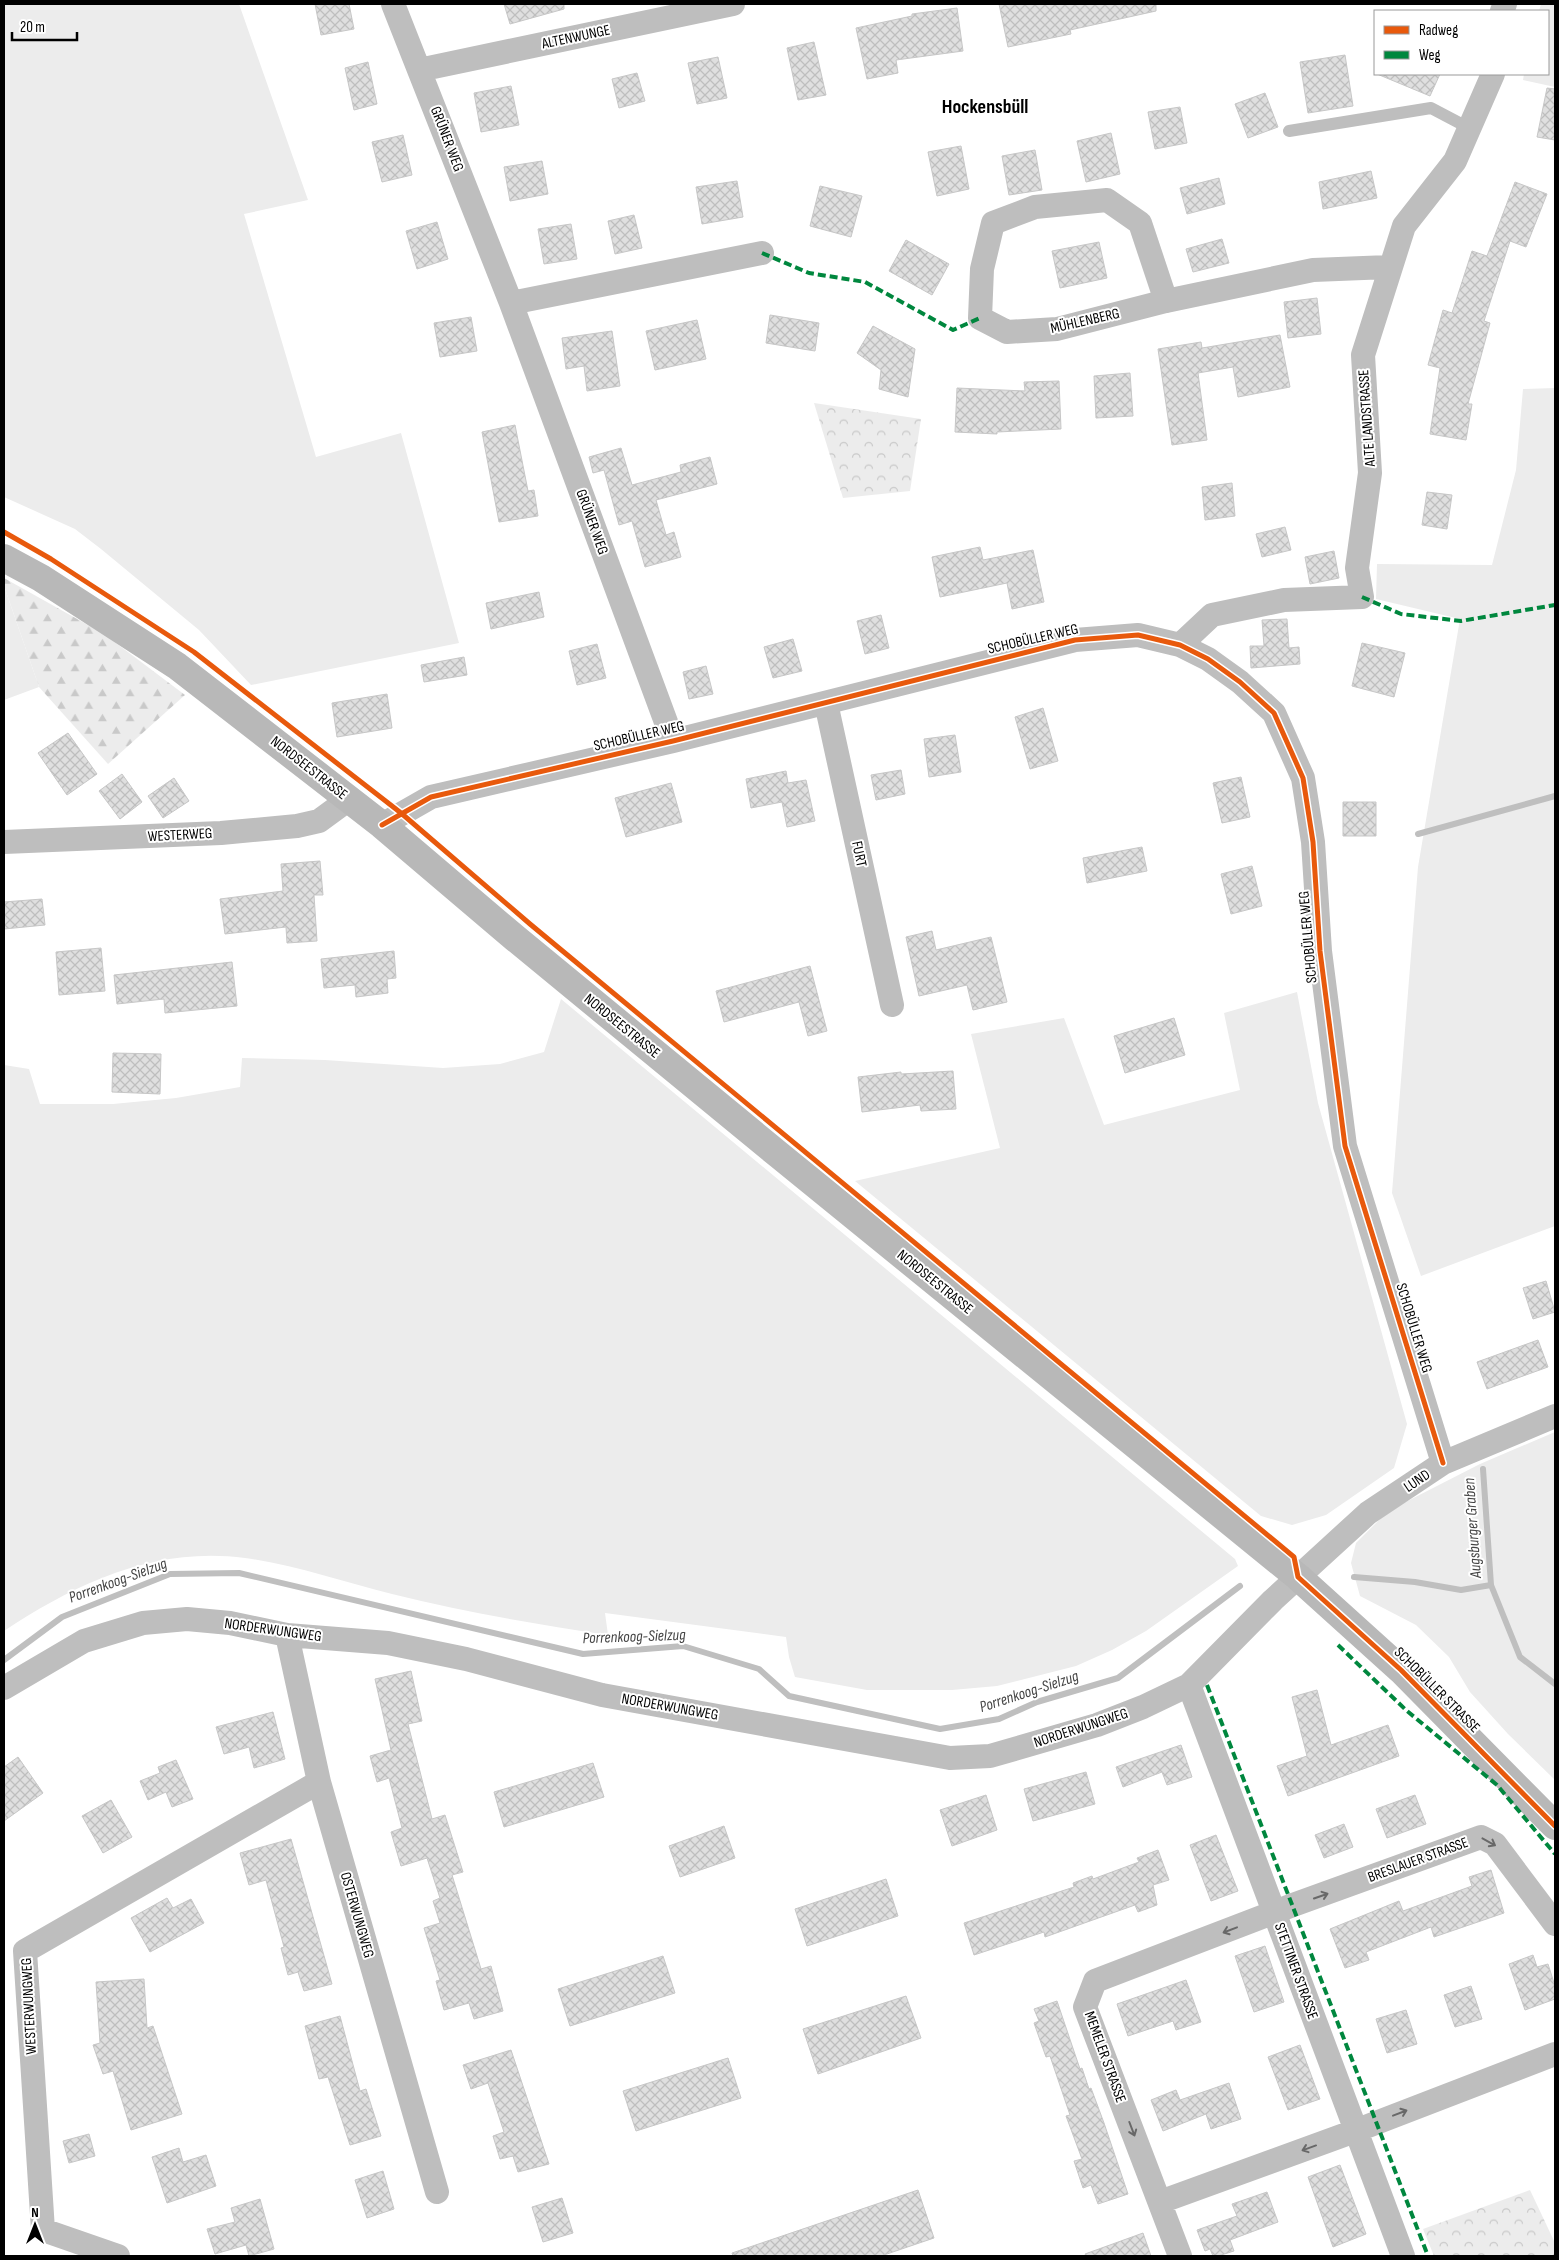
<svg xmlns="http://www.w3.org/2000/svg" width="1559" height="2260" viewBox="0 0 1559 2260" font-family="'Sofia Sans Condensed',sans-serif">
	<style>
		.grass { fill: #ececec }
		.forest { fill: url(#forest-firs) }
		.park { fill: url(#park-crowns) }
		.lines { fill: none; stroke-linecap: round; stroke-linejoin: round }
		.stream { stroke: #bfbfbf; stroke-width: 6 }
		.building { fill: url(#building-cross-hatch); stroke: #c7c7c7 }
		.service { stroke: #bebebe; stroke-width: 12 }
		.minor { stroke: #bebebe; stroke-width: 24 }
		.secondary { stroke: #b8b8b8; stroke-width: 28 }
		.quiet { stroke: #00873e; stroke-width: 4; stroke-dasharray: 8 4; stroke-linecap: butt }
		.cycleway-casing { stroke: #fff; stroke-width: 8 }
		.cycleway { stroke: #e8590c; stroke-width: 5 }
		.oneway { stroke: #686868 }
		.labels { text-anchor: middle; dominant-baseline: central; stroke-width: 4; stroke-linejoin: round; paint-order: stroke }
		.street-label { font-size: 15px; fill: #000; stroke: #fff }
		.water-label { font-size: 16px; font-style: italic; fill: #444; stroke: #fff }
		.district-label { font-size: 20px; font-weight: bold; fill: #000; stroke: #fff }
	</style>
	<defs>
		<pattern id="forest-firs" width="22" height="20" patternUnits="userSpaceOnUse" patternTransform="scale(1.25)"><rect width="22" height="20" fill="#ececec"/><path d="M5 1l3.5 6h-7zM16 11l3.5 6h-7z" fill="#c9c9c9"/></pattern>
		<pattern id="park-crowns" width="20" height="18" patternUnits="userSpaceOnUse" patternTransform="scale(1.25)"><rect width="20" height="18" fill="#ececec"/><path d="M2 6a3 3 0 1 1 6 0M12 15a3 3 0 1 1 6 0" fill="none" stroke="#c9c9c9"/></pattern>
		<pattern id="building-cross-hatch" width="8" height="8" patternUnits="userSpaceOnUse" patternTransform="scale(1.25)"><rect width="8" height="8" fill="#dfdfdf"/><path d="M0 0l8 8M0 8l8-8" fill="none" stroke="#bebebe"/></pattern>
	</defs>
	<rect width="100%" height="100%" fill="#fff"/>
	<path class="grass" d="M 4,4 L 239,4 L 308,200 L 244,214 L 316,457 L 401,433 L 459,643 L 251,685 L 199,630 L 101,549 L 75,529 L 4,497 Z
		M 1541,4 L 1555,4 L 1555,87 L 1523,80 L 1524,74 L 1548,74 L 1548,11 L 1539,11 Z
		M 1555,388 L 1555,1226 L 1421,1276 L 1392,1193 L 1418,867 L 1460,619 L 1376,599 L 1377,564 L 1492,565 L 1516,470 L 1523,389 Z
		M 4,586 L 39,687 L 4,700 Z
		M 1297,992 L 1318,1103 L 1407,1424 L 1394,1468 L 1326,1515 L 1292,1525 L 1261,1516 L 855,1181 L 1000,1148 L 971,1034 L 1064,1018 L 1104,1125 L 1240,1090 L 1224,1013 Z
		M 561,999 L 1235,1559 L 1238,1566 L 1146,1631 L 1112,1650 L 1076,1666 L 997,1686 L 952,1690 L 867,1690 L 795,1677 L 789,1657 L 786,1637 L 605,1613 L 608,1635 C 535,1624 463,1612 392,1594 C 343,1582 295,1565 245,1558 C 156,1546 76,1583 4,1631 L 4,1065 L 29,1069 L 40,1104 L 113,1104 L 176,1098 L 240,1087 L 242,1058 L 325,1060 L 443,1068 L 500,1064 L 544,1052 Z
		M 1555,1432 L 1555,1780 L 1508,1734 L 1470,1692 L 1449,1657 L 1416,1625 L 1360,1596 L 1351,1563 L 1356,1543 L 1388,1511 L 1480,1464 Z"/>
	<path class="forest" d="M 4,578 L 104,634 L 185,695 L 108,764 L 39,687 L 4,586 Z"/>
	<path class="park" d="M 814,403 L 921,419 L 910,491 L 843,498 Z
		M 1530,2190 L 1555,2243 L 1555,2256 L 1434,2256 L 1423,2229 Z"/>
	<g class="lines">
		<path class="stream" d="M 1418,834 L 1555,796
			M 1483,1469 L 1491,1585 L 1520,1657 L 1555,1684
			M 1354,1577 L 1415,1582 L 1461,1590 L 1491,1585
			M 4,1660 L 62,1617 L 170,1574 L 239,1573 L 583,1654 L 683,1646 L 759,1669 L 789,1696 L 940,1729 L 999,1719 L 1037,1702 L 1118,1678 L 1240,1586"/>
	</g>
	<path class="building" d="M 315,4 L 349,4 L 354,29 L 321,35 Z
		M 504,4 L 564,4 L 564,9 L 510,24 Z
		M 999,4 L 1156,4 L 1156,11 L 1070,30 L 1071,34 L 1008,47 Z
		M 957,8 L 963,51 L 896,60 L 898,73 L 867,79 L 856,28 L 912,16 L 912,14 Z
		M 814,42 L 826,95 L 798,100 L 787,48 Z
		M 1345,55 L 1353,106 L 1308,113 L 1300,62 Z
		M 718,57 L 727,98 L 697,104 L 688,63 Z
		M 368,62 L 377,104 L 354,110 L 345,68 Z
		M 637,73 L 645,101 L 619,108 L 612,79 Z
		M 1377,74 L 1440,74 L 1430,96 Z
		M 511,86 L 519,125 L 481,132 L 474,93 Z
		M 1547,88 L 1555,89 L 1555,140 L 1537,137 Z
		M 1265,93 L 1278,127 L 1248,138 L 1235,104 Z
		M 1180,107 L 1187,143 L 1155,149 L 1148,112 Z
		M 1111,133 L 1120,174 L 1086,182 L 1077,141 Z
		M 403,135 L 412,175 L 382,182 L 372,142 Z
		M 961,146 L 969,189 L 937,196 L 928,152 Z
		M 1035,150 L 1042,190 L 1009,195 L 1002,156 Z
		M 542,161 L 548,194 L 510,201 L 504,167 Z
		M 1371,171 L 1377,198 L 1323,209 L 1319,182 Z
		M 1219,178 L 1225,204 L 1187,214 L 1180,188 Z
		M 737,181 L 743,217 L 702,224 L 696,187 Z
		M 1515,182 L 1547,194 L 1526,247 L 1510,241 L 1484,321 L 1490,323 L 1468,404 L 1472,404 L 1466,440 L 1430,434 L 1440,368 L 1428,365 L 1443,310 L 1452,313 L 1472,251 L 1487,256 Z
		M 820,186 L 862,196 L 851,237 L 810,226 Z
		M 634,215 L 642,248 L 615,254 L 608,221 Z
		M 437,222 L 448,259 L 417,269 L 406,231 Z
		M 571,224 L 577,259 L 544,264 L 538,229 Z
		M 1222,239 L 1229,263 L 1193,272 L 1186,249 Z
		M 906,240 L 949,264 L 932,295 L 889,271 Z
		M 1099,242 L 1107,278 L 1060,288 L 1052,251 Z
		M 1317,298 L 1321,334 L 1288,338 L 1284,302 Z
		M 770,315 L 819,323 L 815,351 L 766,343 Z
		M 471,317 L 477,351 L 440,357 L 434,323 Z
		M 697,320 L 706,359 L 655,370 L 646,331 Z
		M 873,326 L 915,349 L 908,397 L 879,389 L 881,370 L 857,353 Z
		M 612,331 L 620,386 L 587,391 L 584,366 L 566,369 L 562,338 Z
		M 1280,335 L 1290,387 L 1238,397 L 1233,367 L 1198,373 L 1207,440 L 1172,445 L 1158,349 L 1201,342 L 1202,348 Z
		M 1130,373 L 1133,416 L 1096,418 L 1094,376 Z
		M 1059,381 L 1061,429 L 997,432 L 997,434 L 955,432 L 957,388 L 1025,391 L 1024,382 Z
		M 515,425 L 528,491 L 534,490 L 538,516 L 499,522 L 482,432 Z
		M 621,448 L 632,485 L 681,472 L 680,465 L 710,457 L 717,484 L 656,500 L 666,535 L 674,532 L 681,557 L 645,567 L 632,521 L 619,525 L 604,470 L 593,473 L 589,457 Z
		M 1232,483 L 1235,516 L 1205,520 L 1202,487 Z
		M 1427,492 L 1452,495 L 1447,529 L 1422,525 Z
		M 1285,527 L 1291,550 L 1262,557 L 1256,534 Z
		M 980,547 L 983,560 L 1033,550 L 1044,602 L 1012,609 L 1007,583 L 940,597 L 932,557 Z
		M 1334,551 L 1339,578 L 1310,584 L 1305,557 Z
		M 539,592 L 544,617 L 491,629 L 486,603 Z
		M 881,615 L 889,648 L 865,654 L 857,621 Z
		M 1287,619 L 1289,648 L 1299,647 L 1300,664 L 1251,668 L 1250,646 L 1264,646 L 1262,620 Z
		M 793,639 L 802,671 L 773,678 L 764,647 Z
		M 1362,643 L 1405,653 L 1394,697 L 1352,686 Z
		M 597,644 L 606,678 L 577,685 L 569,651 Z
		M 464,657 L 467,675 L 424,682 L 421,665 Z
		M 706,666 L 713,694 L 689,699 L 683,672 Z
		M 387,694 L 392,728 L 337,737 L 332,703 Z
		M 1043,708 L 1058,761 L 1030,769 L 1015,717 Z
		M 68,733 L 97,774 L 67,795 L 38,753 Z
		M 955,735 L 961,772 L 929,777 L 924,739 Z
		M 901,770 L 905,794 L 876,800 L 871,775 Z
		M 786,771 L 788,783 L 806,780 L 815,821 L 787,827 L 782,802 L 751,808 L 746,779 Z
		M 122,774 L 142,802 L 120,819 L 99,791 Z
		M 1241,777 L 1250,817 L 1222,823 L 1213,783 Z
		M 174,778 L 189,801 L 163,818 L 148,796 Z
		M 671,783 L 682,822 L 626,837 L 615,798 Z
		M 1343,802 L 1376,802 L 1376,836 L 1343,836 Z
		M 1142,847 L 1147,871 L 1087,883 L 1083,858 Z
		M 320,861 L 323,895 L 314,895 L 317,941 L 287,943 L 286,927 L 225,934 L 220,899 L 283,891 L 281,864 Z
		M 1252,866 L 1262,906 L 1231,914 L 1221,874 Z
		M 42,899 L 45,925 L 4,929 L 4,902 Z
		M 932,931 L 936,950 L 991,937 L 1007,1002 L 973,1010 L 967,985 L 919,996 L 906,937 Z
		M 101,948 L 105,991 L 59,995 L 56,952 Z
		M 394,951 L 396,978 L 387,979 L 388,993 L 356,997 L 355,985 L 324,988 L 321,959 Z
		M 232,962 L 237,1006 L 165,1013 L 164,999 L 117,1004 L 114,975 Z
		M 810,966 L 827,1031 L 808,1036 L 799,1002 L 724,1022 L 716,991 Z
		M 1174,1018 L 1185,1055 L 1125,1073 L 1114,1036 Z
		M 113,1053 L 161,1054 L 160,1094 L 112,1092 Z
		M 953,1071 L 956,1109 L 921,1111 L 920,1105 L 862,1112 L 858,1077 L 901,1072 L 901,1074 Z
		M 1546,1281 L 1555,1312 L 1533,1319 L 1523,1288 Z
		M 1538,1340 L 1548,1367 L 1487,1389 L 1477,1362 Z
		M 411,1671 L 422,1721 L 408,1724 L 432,1819 L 445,1815 L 463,1872 L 452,1875 L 481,1969 L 491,1966 L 503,2011 L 474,2019 L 469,2003 L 444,2010 L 436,1981 L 440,1980 L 424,1928 L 440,1923 L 433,1901 L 440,1898 L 427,1858 L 401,1866 L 391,1832 L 402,1828 L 389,1778 L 377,1782 L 370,1756 L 391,1750 L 375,1679 Z
		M 1317,1690 L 1331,1745 L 1388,1725 L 1399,1756 L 1288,1796 L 1277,1766 L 1307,1756 L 1292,1697 Z
		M 273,1712 L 285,1759 L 254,1768 L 249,1747 L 224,1754 L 216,1727 Z
		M 1181,1745 L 1192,1777 L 1167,1785 L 1162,1772 L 1123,1787 L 1116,1767 Z
		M 18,1757 L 43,1793 L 4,1821 L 4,1767 Z
		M 176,1760 L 193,1799 L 172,1807 L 166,1792 L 148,1800 L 140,1781 L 160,1773 L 158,1767 Z
		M 593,1763 L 604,1797 L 504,1827 L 494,1792 Z
		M 1086,1772 L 1095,1804 L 1033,1821 L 1024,1789 Z
		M 986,1795 L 997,1830 L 952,1846 L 940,1810 Z
		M 1415,1795 L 1426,1824 L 1387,1838 L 1376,1809 Z
		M 111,1800 L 132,1837 L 103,1853 L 82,1816 Z
		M 1344,1824 L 1353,1847 L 1324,1858 L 1315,1835 Z
		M 724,1826 L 735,1858 L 680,1877 L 669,1846 Z
		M 1216,1835 L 1238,1891 L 1211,1901 L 1190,1845 Z
		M 291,1839 L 332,1984 L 304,1991 L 298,1972 L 288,1975 L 281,1948 L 284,1947 L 266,1880 L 249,1885 L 240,1853 Z
		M 1158,1850 L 1169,1880 L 1153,1885 L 1157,1905 L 1138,1912 L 1135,1905 L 1045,1937 L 1044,1932 L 974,1955 L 964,1923 L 1074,1887 L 1073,1883 L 1092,1876 L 1093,1879 L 1139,1862 L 1137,1858 Z
		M 1491,1870 L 1504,1913 L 1434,1937 L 1431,1927 L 1366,1952 L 1369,1960 L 1345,1968 L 1330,1929 L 1399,1901 L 1403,1911 L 1472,1886 L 1469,1877 Z
		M 886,1879 L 898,1916 L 807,1946 L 795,1909 Z
		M 167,1898 L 173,1908 L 191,1899 L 204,1923 L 150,1952 L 131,1918 Z
		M 1265,1946 L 1284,2002 L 1254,2012 L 1235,1956 Z
		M 1533,1955 L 1537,1967 L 1548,1964 L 1555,1986 L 1555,1999 L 1525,2010 L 1509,1964 Z
		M 663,1956 L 675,1993 L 570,2026 L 558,1989 Z
		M 144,1979 L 147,2028 L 153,2026 L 182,2114 L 131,2130 L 113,2071 L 103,2074 L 93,2045 L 100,2043 L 96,1982 Z
		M 1186,1980 L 1201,2022 L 1176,2030 L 1173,2021 L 1128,2036 L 1117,2004 Z
		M 1471,1986 L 1482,2019 L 1455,2027 L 1444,1995 Z
		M 906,1996 L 921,2038 L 818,2074 L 803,2029 Z
		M 1057,2001 L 1080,2069 L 1082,2068 L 1089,2089 L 1091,2088 L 1104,2123 L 1128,2194 L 1098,2204 L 1091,2185 L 1083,2188 L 1074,2161 L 1082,2159 L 1066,2116 L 1070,2115 L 1050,2056 L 1046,2057 L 1034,2023 L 1039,2021 L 1034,2009 Z
		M 1406,2010 L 1417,2044 L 1387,2053 L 1376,2019 Z
		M 340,2016 L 360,2091 L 366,2089 L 381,2136 L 350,2145 L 328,2077 L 319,2079 L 305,2026 Z
		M 1300,2045 L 1320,2099 L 1288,2110 L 1268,2057 Z
		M 511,2050 L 549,2164 L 518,2172 L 513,2156 L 500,2159 L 493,2136 L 504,2132 L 488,2083 L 471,2089 L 463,2065 Z
		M 728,2058 L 741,2098 L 636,2131 L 623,2091 Z
		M 1229,2083 L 1241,2119 L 1211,2129 L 1206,2114 L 1163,2131 L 1151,2100 L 1176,2090 L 1180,2100 Z
		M 89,2134 L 95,2156 L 69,2163 L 63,2141 Z
		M 179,2148 L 183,2162 L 206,2155 L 216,2186 L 167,2203 L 152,2157 Z
		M 1340,2165 L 1366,2234 L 1333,2247 L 1308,2177 Z
		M 383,2171 L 394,2209 L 367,2218 L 355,2180 Z
		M 918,2190 L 934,2238 L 881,2256 L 733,2256 L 732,2253 Z
		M 1267,2192 L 1278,2222 L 1230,2240 L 1234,2251 L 1218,2256 L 1213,2256 L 1210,2249 L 1205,2251 L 1197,2230 L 1237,2216 L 1232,2204 Z
		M 562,2198 L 573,2233 L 543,2242 L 532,2207 Z
		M 260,2199 L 274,2249 L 249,2256 L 246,2245 L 215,2254 L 207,2229 L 235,2222 L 231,2208 Z
		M 1143,2233 L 1151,2256 L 1086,2256 L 1085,2254 Z"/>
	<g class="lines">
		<path class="service" d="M 1289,131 L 1431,108 L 1469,128"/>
		<path class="minor" d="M 393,4 L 511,303 L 673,741
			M 1502,11 L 1505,4
			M 419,70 L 733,4
			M 1166,301 L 1140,223 L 1107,200 L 1035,207 L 993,223 L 982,269 L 980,318 L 1007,332 L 1057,329 L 1166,301 L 1313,270 L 1389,267
			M 511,303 L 762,253
			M 1180,645 L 1212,615 L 1284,600 L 1362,597 L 1357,568 L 1370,473 L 1363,355 L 1404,226 L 1455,161 L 1493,74
			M 826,703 L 892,1005
			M 382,825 L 431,797 L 673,741 L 1075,640 L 1138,635 L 1180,645 L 1208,659 L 1240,682 L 1274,713 L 1303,778 L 1313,842 L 1320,951 L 1345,1146 L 1443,1463
			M 4,842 L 221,833 L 297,826 L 319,821 L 349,799
			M 287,1635 L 319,1782 L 437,2192
			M 1189,1685 L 1403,2256
			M 4,1688 L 84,1641 L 143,1623 L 187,1619 L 230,1623 L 287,1635 L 388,1643 L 466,1659 L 602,1695 L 950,1758 L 990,1756 L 1097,1725 L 1143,1707 L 1189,1685 L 1273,1600 L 1368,1513 L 1443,1463 L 1555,1416
			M 1160,2202 L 1355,2131 L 1555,2054
			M 118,2256 L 43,2230 L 25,1951 L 319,1782
			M 1180,2256 L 1085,2007 L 1095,1981 L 1293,1905 L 1481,1837 L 1495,1844 L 1555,1924"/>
		<path class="secondary" d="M 4,558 L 41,578 L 177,666 L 382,825 L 515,938 L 779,1155 L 1298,1577 L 1401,1670 L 1555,1826"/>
		<path class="quiet" d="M 762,253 L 809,273 L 865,282 L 953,330 L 980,318
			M 1362,597 L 1401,614 L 1461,621 L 1555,605
			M 1338,1645 L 1407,1711 L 1497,1785 L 1555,1854
			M 1207,1685 L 1428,2256"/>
		<g class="cycleway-casing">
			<path id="cycleway" d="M 4,532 L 51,559 L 194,652 L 401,813 L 530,924 L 1294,1557 L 1298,1577 L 1401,1670 L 1555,1826
				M 382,825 L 431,797 L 673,741 L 1075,640 L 1138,635 L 1180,645 L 1208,659 L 1240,682 L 1274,713 L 1303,778 L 1313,842 L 1320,951 L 1345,1146 L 1443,1463"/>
		</g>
		<use href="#cycleway" class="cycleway"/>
	</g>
	<defs><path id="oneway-shaft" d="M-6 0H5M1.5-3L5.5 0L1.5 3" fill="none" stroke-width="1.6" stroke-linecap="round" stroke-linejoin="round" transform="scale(1.25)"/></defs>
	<g class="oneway">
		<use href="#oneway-shaft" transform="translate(1489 1842) rotate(29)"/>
		<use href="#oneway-shaft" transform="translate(1321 1896) rotate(-19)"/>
		<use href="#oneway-shaft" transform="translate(1230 1930) rotate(159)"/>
		<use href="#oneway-shaft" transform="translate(1400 2113) rotate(-21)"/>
		<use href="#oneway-shaft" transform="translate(1132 2129) rotate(69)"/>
		<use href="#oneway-shaft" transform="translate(1309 2148) rotate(160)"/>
	</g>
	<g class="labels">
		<g class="street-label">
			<text transform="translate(576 37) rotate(-12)">ALTENWUNGE</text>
			<text transform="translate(447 139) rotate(69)">GRÜNER WEG</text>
			<text transform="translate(1085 321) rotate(-13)">MÜHLENBERG</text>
			<text transform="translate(1367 418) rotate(-94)">ALTE LANDSTRASSE</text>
			<text transform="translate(592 522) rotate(70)">GRÜNER WEG</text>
			<text transform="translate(1033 639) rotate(-13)">SCHOBÜLLER WEG</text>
			<text transform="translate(639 736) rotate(-13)">SCHOBÜLLER WEG</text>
			<text transform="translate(309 768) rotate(38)">NORDSEESTRASSE</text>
			<text transform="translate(180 835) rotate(-3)">WESTERWEG</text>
			<text transform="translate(859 854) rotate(78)">FURT</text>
			<text transform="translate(1308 937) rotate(-95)">SCHOBÜLLER WEG</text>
			<text transform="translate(622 1026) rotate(39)">NORDSEESTRASSE</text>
			<text transform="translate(935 1282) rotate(39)">NORDSEESTRASSE</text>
			<text transform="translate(1414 1328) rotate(73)">SCHOBÜLLER WEG</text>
			<text transform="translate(1417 1481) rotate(-34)">LUND</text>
			<text transform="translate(273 1630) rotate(8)">NORDERWUNGWEG</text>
			<text transform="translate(1437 1690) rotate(45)">SCHOBÜLLER STRASSE</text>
			<text transform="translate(670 1707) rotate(10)">NORDERWUNGWEG</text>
			<text transform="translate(1081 1728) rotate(-18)">NORDERWUNGWEG</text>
			<text transform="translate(1418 1860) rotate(-20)">BRESLAUER STRASSE</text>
			<text transform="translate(357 1915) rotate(74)">OSTERWUNGWEG</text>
			<text transform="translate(1296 1971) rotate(70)">STETTINER STRASSE</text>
			<text transform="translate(29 2006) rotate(-93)">WESTERWUNGWEG</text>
			<text transform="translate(1105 2057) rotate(70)">MEMELER STRASSE</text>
		</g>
		<g class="water-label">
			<text transform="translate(1473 1528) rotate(-94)">Augsburger Graben</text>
			<text transform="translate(118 1581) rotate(-20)">Porrenkoog-Sielzug</text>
			<text transform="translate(634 1637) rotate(-2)">Porrenkoog-Sielzug</text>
			<text transform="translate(1029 1692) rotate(-18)">Porrenkoog-Sielzug</text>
		</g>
		<g class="district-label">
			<text x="985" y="107">Hockensbüll</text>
		</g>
	</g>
	<rect width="1559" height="2260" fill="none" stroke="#000000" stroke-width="10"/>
	<rect x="1374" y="10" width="175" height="65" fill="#ffffff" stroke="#999999"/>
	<rect x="1384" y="26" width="25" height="8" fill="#e8590c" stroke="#999999"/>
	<text x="1419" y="35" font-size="15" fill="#000000">Radweg</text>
	<rect x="1384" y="51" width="25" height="8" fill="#00873e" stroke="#999999"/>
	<text x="1419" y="60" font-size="15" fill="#000000">Weg</text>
	<g transform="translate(35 2225)" stroke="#ffffff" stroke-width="4" paint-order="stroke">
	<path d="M0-4L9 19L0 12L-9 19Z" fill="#000000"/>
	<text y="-8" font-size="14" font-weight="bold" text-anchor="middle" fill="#000000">N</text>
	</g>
	<path d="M12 32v8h65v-8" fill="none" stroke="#000000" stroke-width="2.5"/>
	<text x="20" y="32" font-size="15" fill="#000000" stroke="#ffffff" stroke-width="4" paint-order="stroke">20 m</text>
</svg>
